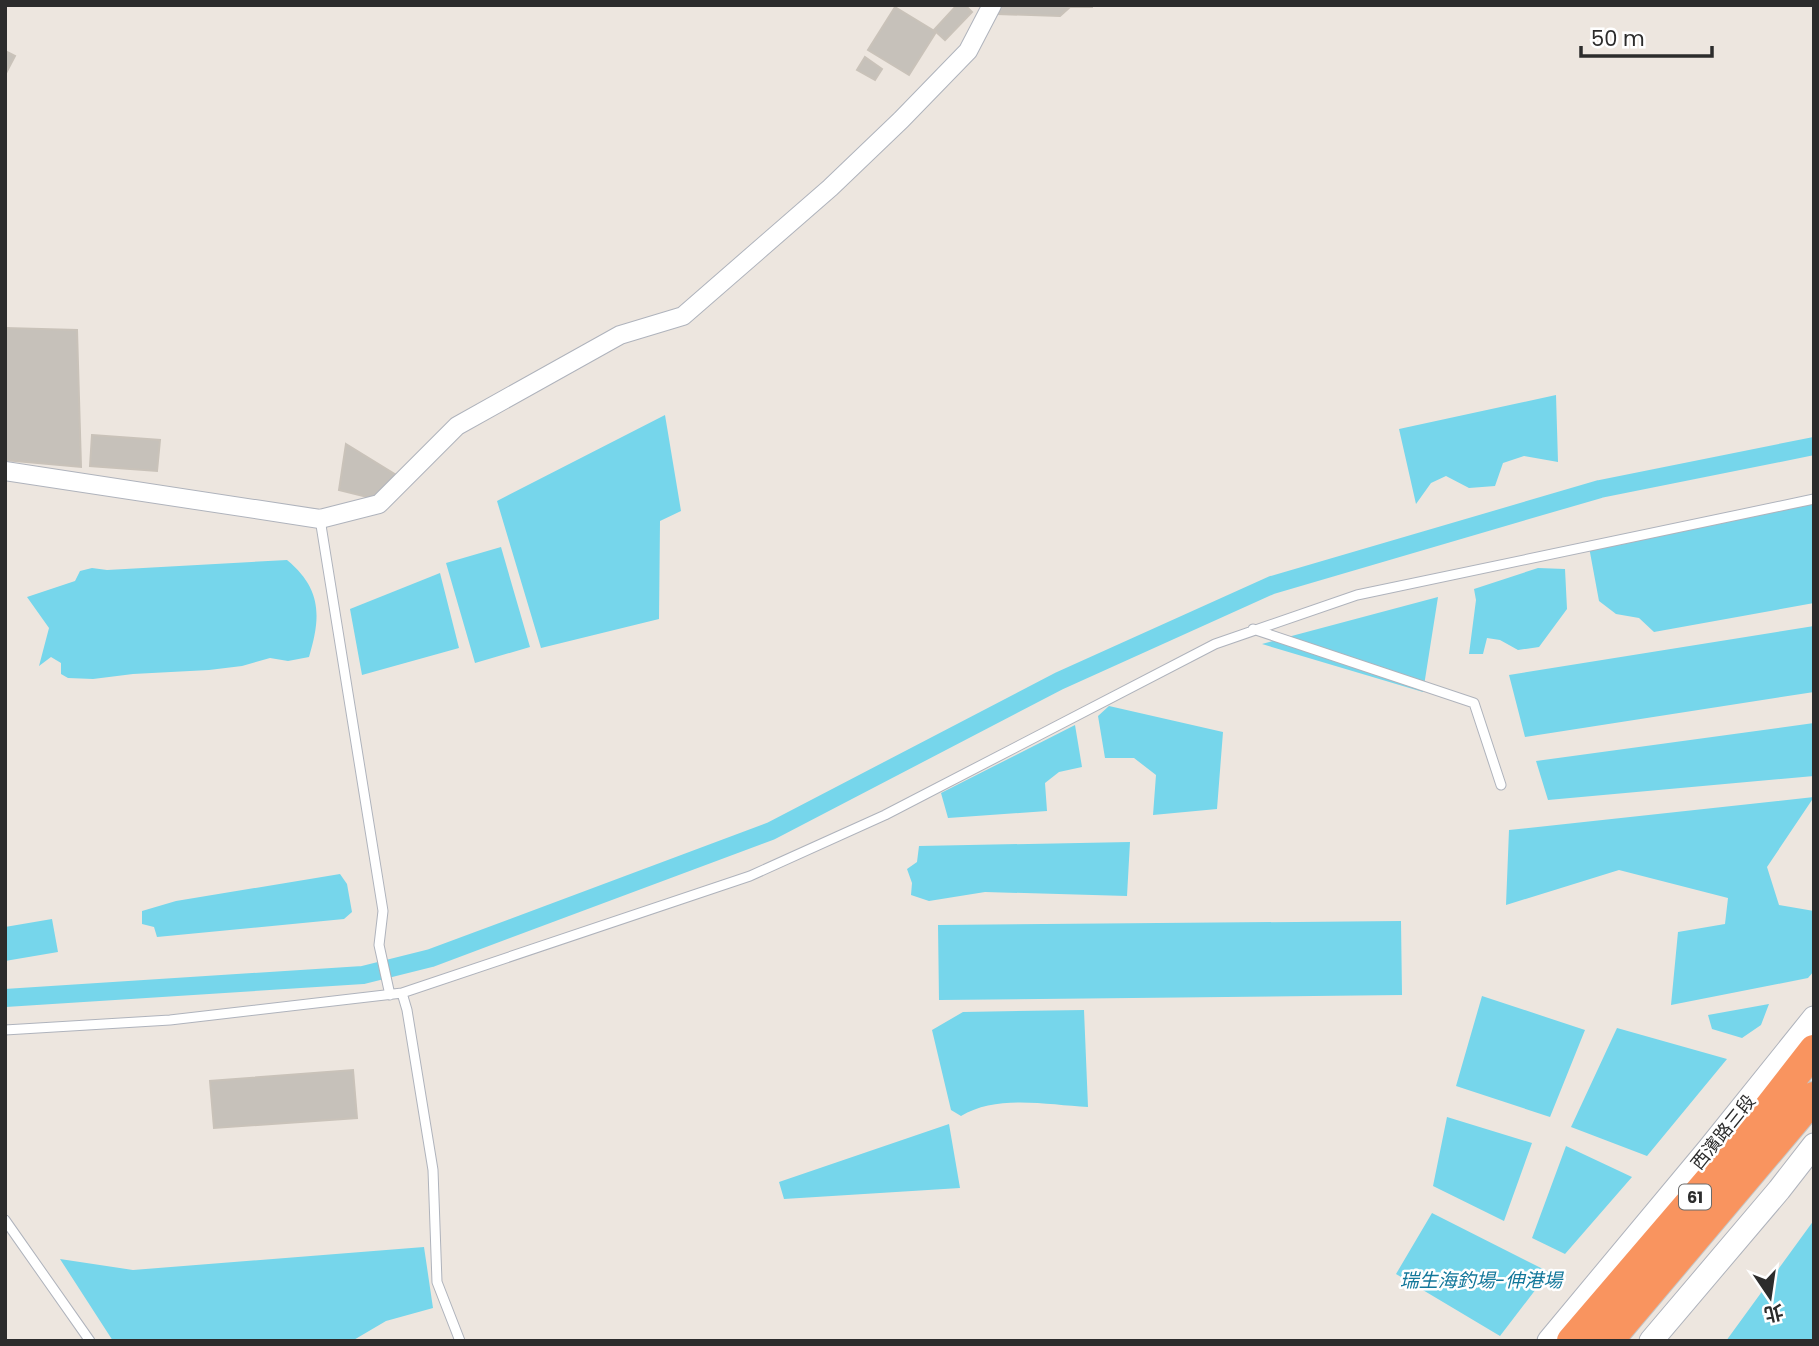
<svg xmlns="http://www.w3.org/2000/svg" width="1819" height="1346" viewBox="0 0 1819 1346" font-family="Poppins,'Noto Sans TC',sans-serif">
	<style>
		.water { fill: #76d6eb }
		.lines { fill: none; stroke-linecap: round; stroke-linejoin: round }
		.canal { stroke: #76d6eb; stroke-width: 18 }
		.building { fill: #c6c1ba; stroke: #c9c2b9; stroke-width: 2 }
		.lane-casing { stroke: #afb3bc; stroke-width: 11 }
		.street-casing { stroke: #afb3bc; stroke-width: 20 }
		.secondary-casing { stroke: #afb3bc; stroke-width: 25 }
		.highway-casing { stroke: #c4c4c4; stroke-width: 32 }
		.lane { stroke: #fff; stroke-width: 9 }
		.street { stroke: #fff; stroke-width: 18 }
		.secondary { stroke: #fff; stroke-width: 23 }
		.highway { stroke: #f9945f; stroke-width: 30 }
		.labels { text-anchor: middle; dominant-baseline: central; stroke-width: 5; stroke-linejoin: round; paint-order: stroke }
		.shield { fill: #fff; stroke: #6b6b6b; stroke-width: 2 }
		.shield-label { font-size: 16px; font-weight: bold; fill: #2c2c2c }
		.street-label { font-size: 18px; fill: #2c2c2c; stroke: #fff }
		.water-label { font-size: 19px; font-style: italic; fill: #12779a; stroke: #fff }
	</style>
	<rect width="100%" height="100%" fill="#ede6df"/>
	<path class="water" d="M 1556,395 L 1558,462 L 1524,456 L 1503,463 L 1495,486 L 1469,488 L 1446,476 L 1431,483 L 1416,504 L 1399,429 Z
		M 665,415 L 681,511 L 660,521 L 659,619 L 541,648 L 497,501 Z
		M 1814,500 L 1814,603 L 1654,632 L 1639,618 L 1616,614 L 1599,601 L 1589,547 Z
		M 501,547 L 530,647 L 475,663 L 446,563 Z
		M 287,560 C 322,589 321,617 309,657 L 288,661 L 270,658 L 242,666 L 209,670 L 133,674 L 93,679 L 68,678 L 61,674 L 61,663 L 51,657 L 39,666 L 49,628 L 27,597 L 75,581 L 80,571 L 92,568 L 107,570 Z
		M 1538,568 L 1565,569 L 1567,609 L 1539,647 L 1518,650 L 1500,640 L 1487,638 L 1483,654 L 1469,654 L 1476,600 L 1474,589 Z
		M 440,573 L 459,648 L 362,675 L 350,609 Z
		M 1438,597 L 1423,692 L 1262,644 Z
		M 1814,626 L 1814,692 L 1525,737 L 1509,675 Z
		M 1109,706 L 1223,732 L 1217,809 L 1153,815 L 1156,775 L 1134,758 L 1105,758 L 1098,716 Z
		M 1814,723 L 1814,776 L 1548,800 L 1536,761 Z
		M 1075,725 L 1082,767 L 1059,772 L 1045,783 L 1047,811 L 948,818 L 941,793 Z
		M 1814,797 L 1767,867 L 1779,905 L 1814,911 L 1814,971 L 1808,978 L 1671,1005 L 1678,932 L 1725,924 L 1728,898 L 1619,870 L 1506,905 L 1509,830 Z
		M 1130,842 L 1127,896 L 985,892 L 929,901 L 911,895 L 912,883 L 907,869 L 917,862 L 919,846 Z
		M 340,874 L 347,884 L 352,912 L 344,919 L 157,937 L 154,927 L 142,924 L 142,911 L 176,901 Z
		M 52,919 L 58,952 L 5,961 L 5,927 Z
		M 1401,921 L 1402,995 L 939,1000 L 938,925 Z
		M 1482,996 L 1585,1030 L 1550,1117 L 1456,1086 Z
		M 1769,1004 L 1761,1025 L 1742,1038 L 1712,1029 L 1708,1015 Z
		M 1084,1010 L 1088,1107 C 1048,1105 997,1094 961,1116 L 951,1110 L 932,1030 L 963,1012 Z
		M 1617,1028 L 1727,1059 L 1647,1156 L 1571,1127 Z
		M 1447,1117 L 1532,1143 L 1504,1221 L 1433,1186 Z
		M 949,1124 L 960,1188 L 784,1199 L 779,1182 Z
		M 1566,1146 L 1632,1177 L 1565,1254 L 1532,1238 Z
		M 1432,1213 L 1549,1272 L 1500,1336 L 1396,1274 Z
		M 1814,1220 L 1814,1341 L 1726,1341 Z
		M 424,1247 L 433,1308 L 386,1321 L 352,1341 L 113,1341 L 60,1259 L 133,1270 Z"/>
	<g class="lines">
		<path class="canal" d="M 5,998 L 363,975 L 431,958 L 771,831 L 1059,681 L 1272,585 L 1600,489 L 1814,446"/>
	</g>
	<path class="building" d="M 957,5 L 965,5 L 972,12 L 945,40 L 934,30 Z
		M 1001,5 L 1092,5 L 1092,7 L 1070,7 L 1060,16 L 998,14 Z
		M 895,7 L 936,32 L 909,75 L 868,50 Z
		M 5,51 L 15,56 L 5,75 Z
		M 865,57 L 882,69 L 875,80 L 857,70 Z
		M 5,328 L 77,330 L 81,467 L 5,460 Z
		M 92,435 L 160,440 L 157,471 L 90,466 Z
		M 346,444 L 398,476 L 371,498 L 339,490 Z
		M 353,1070 L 357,1118 L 214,1128 L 210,1081 Z"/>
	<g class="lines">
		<g class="lane-casing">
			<path id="lane" d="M 320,519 L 383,911 L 379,945 L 390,995
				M 1253,629 L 1474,703 L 1501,785
				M 402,993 L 407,1010 L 433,1170 L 437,1282 L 460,1341
				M 5,1030 L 170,1020 L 402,993 L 750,876 L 885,815 L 1215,644 L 1357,595 L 1814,499
				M 5,1220 L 90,1341"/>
		</g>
		<g class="street-casing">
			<path id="street" d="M 5,471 L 320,519 L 379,504 L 457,426 L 620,335 L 683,316 L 830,188 L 901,120 L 968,51 L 992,5"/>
		</g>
		<g class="secondary-casing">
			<path id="secondary" d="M 1549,1341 L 1708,1150 L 1814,1018
				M 1651,1341 L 1779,1190 L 1814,1145"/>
		</g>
		<g class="highway-casing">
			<path id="highway" d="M 1572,1341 L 1740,1145 L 1814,1050
				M 1608,1341 L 1814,1097"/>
		</g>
		<use href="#lane" class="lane"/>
		<use href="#street" class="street"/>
		<use href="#secondary" class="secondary"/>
		<use href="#highway" class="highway"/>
	</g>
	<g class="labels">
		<rect class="shield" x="1679" y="1184.5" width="32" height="25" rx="5"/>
		<g class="shield-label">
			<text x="1695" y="1197">61</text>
		</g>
		<g class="street-label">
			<text transform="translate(1723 1132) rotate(-51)">西濱路三段</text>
		</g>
		<g class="water-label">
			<text x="1481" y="1280">瑞生海釣場-伸港場</text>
		</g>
	</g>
	<rect width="1819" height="1346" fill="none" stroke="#2c2c2c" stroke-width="14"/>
	<g transform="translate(1770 1297) rotate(167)" stroke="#ffffff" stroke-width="5" paint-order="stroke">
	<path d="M0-5L12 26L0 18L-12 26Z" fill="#2c2c2c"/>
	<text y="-10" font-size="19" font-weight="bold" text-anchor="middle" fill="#2c2c2c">北</text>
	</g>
	<path d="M1581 46v10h131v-10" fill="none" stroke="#2c2c2c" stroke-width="3.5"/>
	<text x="1591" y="46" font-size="21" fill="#2c2c2c" stroke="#ffffff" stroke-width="5" paint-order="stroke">50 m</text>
</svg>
